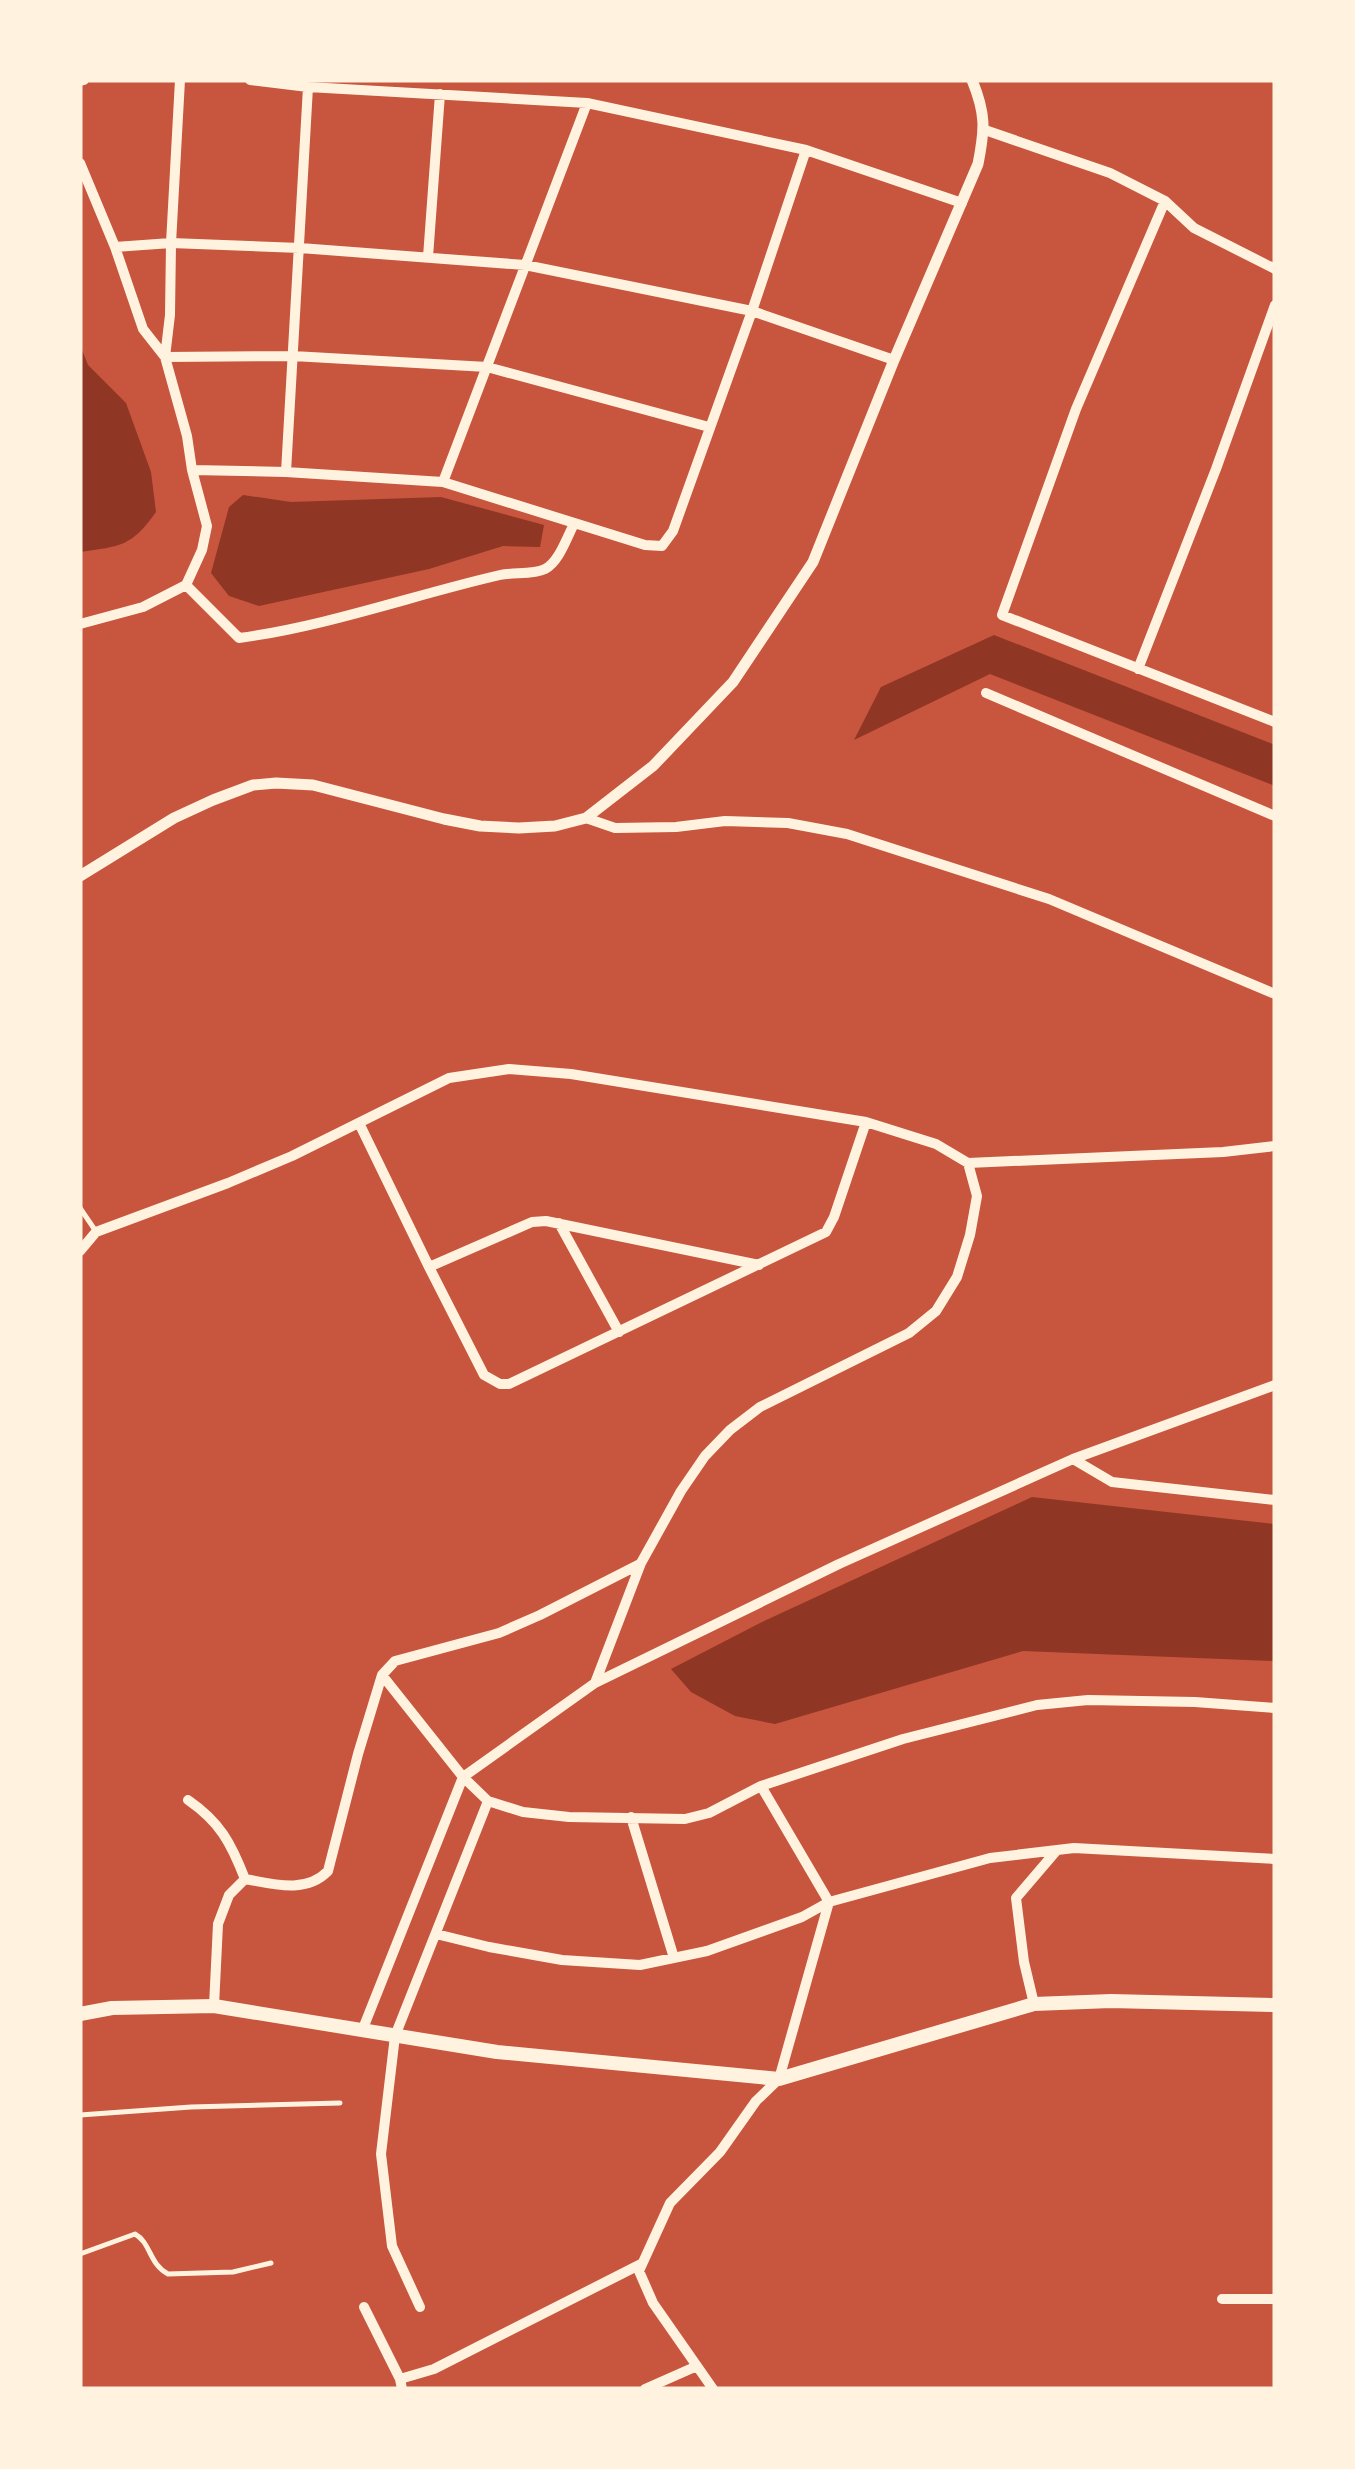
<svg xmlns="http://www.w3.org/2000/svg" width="1355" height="2469" viewBox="0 0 1355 2469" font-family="Bitter,serif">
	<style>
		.water { fill: #8f3625 }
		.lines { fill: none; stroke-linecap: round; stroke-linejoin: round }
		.service { stroke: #fff3e0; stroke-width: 5 }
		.minor { stroke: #fff3e0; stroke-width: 10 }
		.tertiary { stroke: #fff3e0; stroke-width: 11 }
		.secondary { stroke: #fff3e0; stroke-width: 14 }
	</style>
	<rect width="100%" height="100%" fill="#c8553d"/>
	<path class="water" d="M 80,345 L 88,365 L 126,403 L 151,472 L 156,512 C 131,547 121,546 80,552 Z
		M 243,495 L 291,502 L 441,497 L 544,525 L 540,547 L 503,546 L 429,569 L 259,606 L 229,596 L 211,573 L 229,507 Z
		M 994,635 L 1275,745 L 1275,786 L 990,674 L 854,740 L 881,687 Z
		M 1032,1497 L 1275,1524 L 1275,1661 L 1023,1651 L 775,1724 L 735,1716 L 691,1692 L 671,1669 L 762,1622 Z"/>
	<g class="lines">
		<path class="service" d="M 80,1208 L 95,1230
			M 80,2115 L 191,2107 L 340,2103
			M 80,2254 L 135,2234 C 151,2243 149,2264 168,2274 L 233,2272 L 271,2263"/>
		<path class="minor" d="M 180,80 L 171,243 L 170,315 L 165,357 L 293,356 L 487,367 L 709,427
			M 250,80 L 308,87 L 587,103 L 806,150 L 962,203
			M 80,81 L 84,80
			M 985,130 L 1110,173 L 1165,201 L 1194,228 L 1275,269
			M 80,163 L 115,247 L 143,329 L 165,357 L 187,436 L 192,470 L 207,526 L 202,550 L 186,585 L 143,607 L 80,624
			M 1165,201 L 1076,409 L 1002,615 L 1275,722
			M 115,247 L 171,243 L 300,248 L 525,265 L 752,311 L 894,360
			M 428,257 L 440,94
			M 192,470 L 286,472 L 443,482 L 645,545 L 662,546 L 673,531 L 752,311 L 806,150
			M 286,472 L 308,87
			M 443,482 L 587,103
			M 186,585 L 239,638 C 328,626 413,595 500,575 C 514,572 533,575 545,569 C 559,562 567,537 574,524
			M 1138,669 L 1216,469 L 1275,305
			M 986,693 L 1275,816
			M 586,818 L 615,828 L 676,827 L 725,821 L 788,823 L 847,834 L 1049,899 L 1275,994
			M 359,1123 L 429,1267 L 484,1375 L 500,1384 L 509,1384 L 826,1232 L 834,1217 L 866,1122
			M 559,1223 L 619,1332
			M 80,1251 L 96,1232 L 228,1183 L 292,1156 L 449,1078 L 509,1069 L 571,1074 L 866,1122 L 936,1144 L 968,1163 L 1223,1152 L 1275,1146
			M 429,1267 L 532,1222 L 546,1221 L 759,1265
			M 1073,1459 L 1112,1482 L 1275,1500
			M 382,1675 L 463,1777 L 488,1801 L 523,1812 L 569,1817 L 685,1819 L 709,1813 L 761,1786 L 903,1739 L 1037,1705 L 1088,1700 L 1195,1702 L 1275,1708
			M 595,1683 L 839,1564 L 1073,1459 L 1275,1385
			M 188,1800 C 220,1822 231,1843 245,1879
			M 631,1817 L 674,1958
			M 436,1934 L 489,1947 L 562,1960 L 640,1965 L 707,1951 L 802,1917 L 829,1902 L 990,1858 L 1074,1848 L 1275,1859
			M 1034,2004 L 1024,1962 L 1016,1898 L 1057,1850
			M 214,2006 L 218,1924 L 229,1895 L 245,1879 C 273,1884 306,1894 328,1871 L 358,1754 L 382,1675 L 395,1661 L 499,1633 L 540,1615 L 640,1564
			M 362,2031 L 463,1777 L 595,1683 L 641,1563 L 681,1491 L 705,1456 L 730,1430 L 760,1407 L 909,1333 L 936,1311 L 957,1277 L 970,1235 L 977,1196 L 968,1163
			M 1222,2299 L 1275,2299
			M 364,2307 L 400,2379 L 402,2389
			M 420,2307 L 392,2246 L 381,2154 L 395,2036 L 488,1801
			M 400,2379 L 434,2369 L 641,2264
			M 645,2389 L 697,2366
			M 713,2389 L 653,2303 L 639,2271 L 670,2203 L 720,2152 L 756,2101 L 779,2079 L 829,1902 L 761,1786"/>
		<path class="tertiary" d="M 80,876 L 174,818 L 213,800 L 253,785 L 276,783 L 313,785 L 444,819 L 480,826 L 519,828 L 555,826 L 586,818 L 653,766 L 733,682 L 813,562 L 894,360 L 978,164 C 985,129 986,114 972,80"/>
		<path class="secondary" d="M 80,2014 L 112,2008 L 214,2006 L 497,2052 L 779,2079 L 1034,2004 L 1111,2001 L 1275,2005"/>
	</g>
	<rect width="1355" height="2469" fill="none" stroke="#fff3e0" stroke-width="165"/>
</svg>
